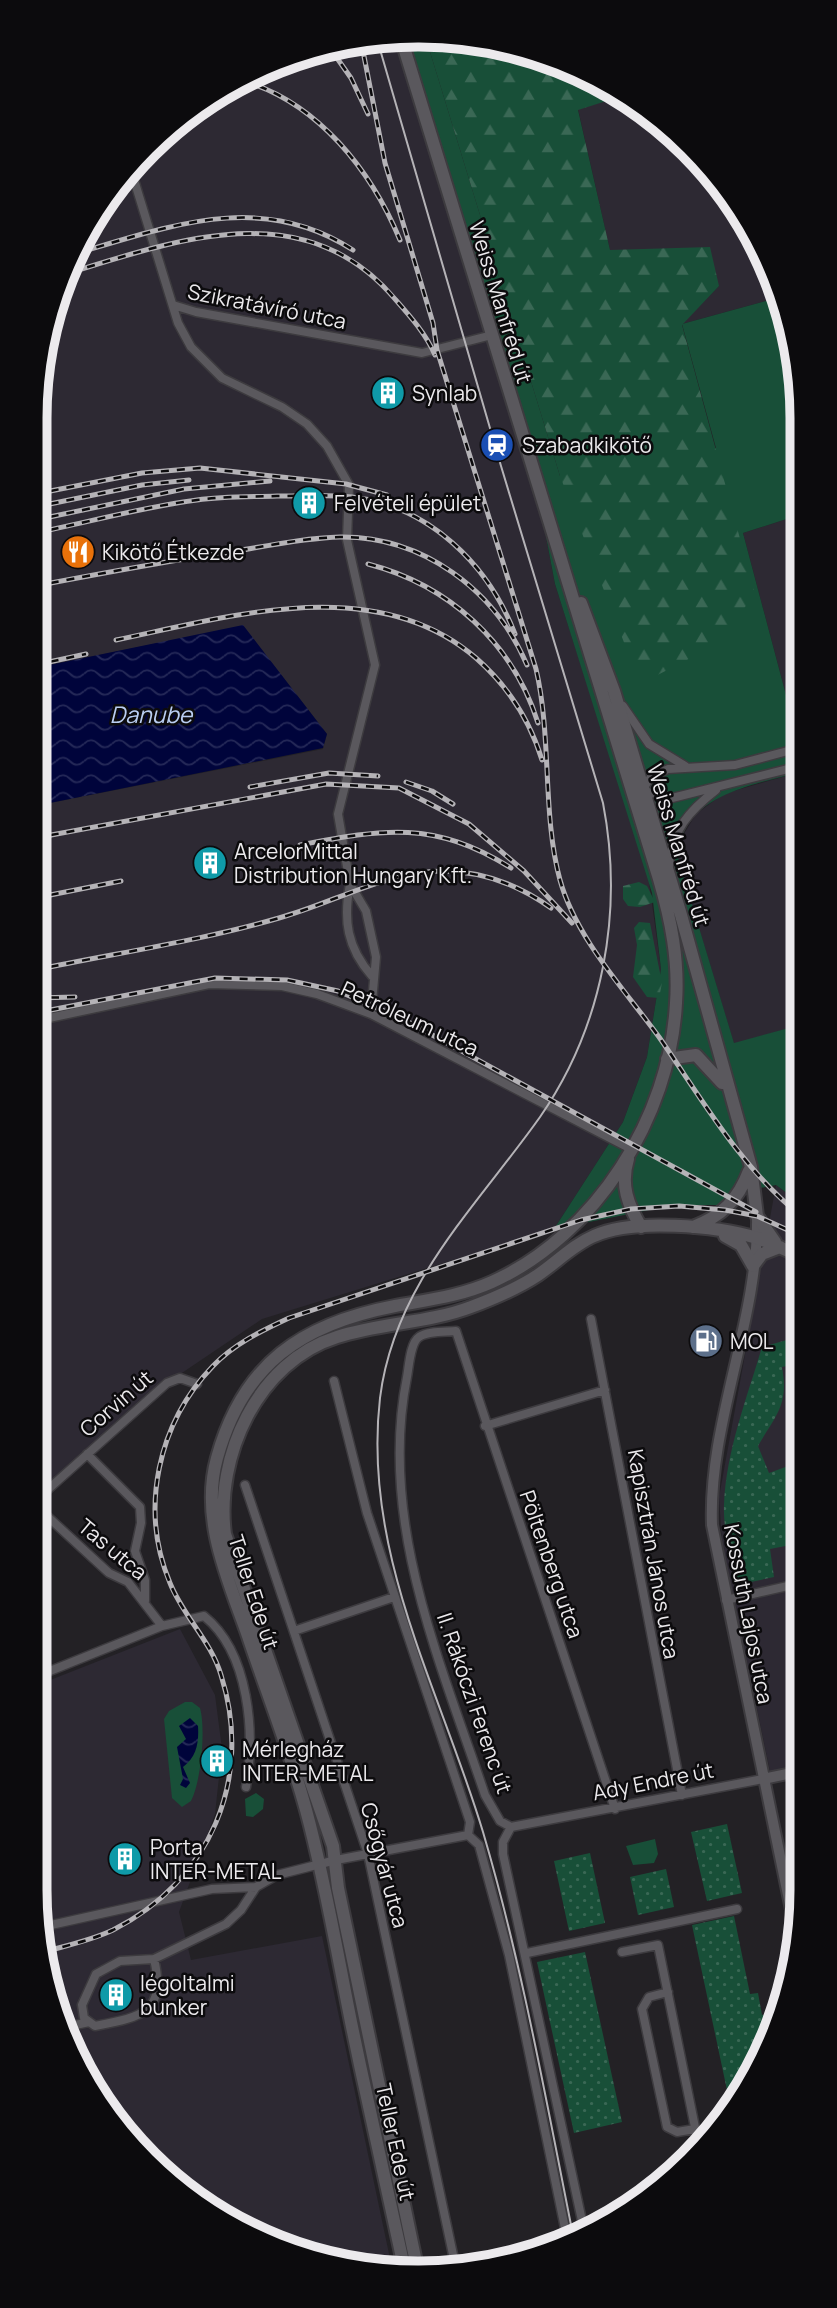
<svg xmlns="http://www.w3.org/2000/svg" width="837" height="2308" viewBox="0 0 837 2308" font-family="Manrope,sans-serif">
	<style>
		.built { fill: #2d2933 }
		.grass { fill: #184f38 }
		.forest { fill: url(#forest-firs) }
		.park { fill: url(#park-dots) }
		.water { fill: url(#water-waves) }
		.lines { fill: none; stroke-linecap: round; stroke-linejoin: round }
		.minor-casing { stroke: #3d3b3f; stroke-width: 11 }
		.tertiary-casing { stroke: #3d3b3f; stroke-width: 14 }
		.secondary-casing { stroke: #3d3b3f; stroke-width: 16 }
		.minor { stroke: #5a585d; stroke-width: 8 }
		.tertiary { stroke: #5a585d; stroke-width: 10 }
		.secondary { stroke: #5a585d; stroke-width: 12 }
		.tram { stroke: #b5b3b7; stroke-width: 2 }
		.rail-casing { stroke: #b5b3b7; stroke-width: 5 }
		.rail { stroke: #0c0b0d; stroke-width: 2.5; stroke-dasharray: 8; stroke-linecap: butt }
		.labels { text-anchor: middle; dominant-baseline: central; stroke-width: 5; stroke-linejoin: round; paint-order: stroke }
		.street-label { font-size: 21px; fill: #eceaed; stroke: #0c0b0d }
		.poi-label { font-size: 21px; fill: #eceaed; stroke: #0c0b0d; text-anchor: start }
		.water-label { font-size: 23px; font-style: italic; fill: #bacef2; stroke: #0c0b0d }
		.rim { fill: none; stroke: #eceaed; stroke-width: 9 }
	</style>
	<defs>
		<pattern id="forest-firs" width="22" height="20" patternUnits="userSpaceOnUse" patternTransform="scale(1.75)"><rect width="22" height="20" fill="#184f38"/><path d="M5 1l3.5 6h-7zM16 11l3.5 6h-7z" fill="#3a6855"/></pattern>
		<pattern id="park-dots" width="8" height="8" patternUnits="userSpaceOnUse" patternTransform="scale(1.75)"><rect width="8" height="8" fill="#184f38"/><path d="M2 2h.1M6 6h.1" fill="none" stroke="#3a6855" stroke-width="1.8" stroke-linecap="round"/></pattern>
		<pattern id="water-waves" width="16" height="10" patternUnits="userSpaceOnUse" patternTransform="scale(1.75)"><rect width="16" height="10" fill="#00043b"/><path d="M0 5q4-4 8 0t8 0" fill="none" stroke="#252958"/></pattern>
	</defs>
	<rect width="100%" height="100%" fill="#232125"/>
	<path class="built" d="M 368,38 L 402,41 L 534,474 L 555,584 L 648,875 L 661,969 L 647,1057 L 623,1122 L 554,1229 L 262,1319 L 167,1383 L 35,1501 L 35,806 L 323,749 L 327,734 L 243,626 L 35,668 L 35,419 L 48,320 L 114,185 L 226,87 Z
		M 622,96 L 707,165 L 763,249 L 777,298 L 682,324 L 719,286 L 610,250 L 578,109 Z
		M 799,515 L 799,744 L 743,533 Z
		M 800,772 L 800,1025 L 734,1044 L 678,859 L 679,842 L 696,814 L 723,794 Z
		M 776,1185 L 800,1203 L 802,1770 L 771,1776 L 722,1542 L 719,1497 Z
		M 180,1629 L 215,1695 L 222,1749 L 215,1814 L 179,1912 L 191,1960 L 322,1936 L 392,2268 L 369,2270 L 249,2233 L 130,2143 L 64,2036 L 35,1889 L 35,1686 Z"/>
	<path class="grass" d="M 402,41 L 427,42 L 560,476 L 716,448 L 682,324 L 777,298 L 799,368 L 799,515 L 743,533 L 799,744 L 800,772 C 750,786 681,795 678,858 L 734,1043 L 800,1025 L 800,1203 L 776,1185 L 730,1194 L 720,1205 L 674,1205 L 554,1229 L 623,1122 L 647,1057 L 661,969 L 652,893 L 555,584 L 534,474 Z
		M 185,1702 L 192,1702 L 200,1708 C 206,1729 201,1782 191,1801 L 182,1807 L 172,1798 L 164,1719 L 169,1711 Z
		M 256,1793 L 264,1799 L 263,1809 L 253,1817 L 246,1816 L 245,1799 Z
		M 655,1839 L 658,1854 L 654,1863 L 633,1865 L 626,1846 Z"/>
	<path class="forest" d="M 427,42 L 517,48 L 566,68 L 568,76 L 577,73 L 611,87 L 622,96 L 578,110 L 610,250 L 710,247 L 719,286 L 682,325 L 755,594 L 716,645 L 640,684 L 560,476 Z
		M 639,882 L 647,886 L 655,902 L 640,907 L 628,906 L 623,899 L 623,886 Z
		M 639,922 L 650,923 L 662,983 L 659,998 L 647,997 L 633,977 L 637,945 L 634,928 Z"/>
	<path class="park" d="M 801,1336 L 801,1363 L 782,1367 C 789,1405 776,1415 758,1446 L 769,1473 L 791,1465 L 801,1543 L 770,1549 L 774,1577 L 737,1585 C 731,1559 723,1531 724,1505 C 726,1451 747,1398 762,1347 Z
		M 727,1824 L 742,1893 L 707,1901 L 691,1832 Z
		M 590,1853 L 605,1923 L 569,1931 L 554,1861 Z
		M 666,1869 L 674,1907 L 638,1915 L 630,1877 Z
		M 734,1916 L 750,1994 L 758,1993 L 762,2015 L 773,2013 L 774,2021 L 737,2103 L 731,2109 L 692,1925 Z
		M 585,1952 L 622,2122 L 574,2133 L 537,1962 Z"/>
	<path class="water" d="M 243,625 L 327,734 L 323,748 L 35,806 L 35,668 Z
		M 190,1718 L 198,1726 C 199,1742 197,1757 183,1767 L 190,1783 L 186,1788 L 180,1785 L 183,1779 L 177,1747 L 186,1739 L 179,1726 Z"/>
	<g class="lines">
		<g class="minor-casing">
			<path id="minor" d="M 131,170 L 178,323 L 191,347 L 222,378 L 282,407 L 307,424 L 327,446 L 349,485 L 347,540 L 375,665 L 338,814 L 350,884 L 366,911 L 376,957 L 371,1014
				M 173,305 L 196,312 L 422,353 L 492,335
				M 623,706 L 649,744 L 685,766
				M 642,790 L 651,777 L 668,769 L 735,765 L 799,748
				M 643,791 L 672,798 L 800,766
				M 669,865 C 671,831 690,810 716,790
				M 350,884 C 343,920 347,948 372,976
				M 35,1021 L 209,984 L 282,986 L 317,994 L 371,1014 L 631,1149
				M 591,1319 L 682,1795
				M 334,1381 L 367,1513 L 470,1822 L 468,1835
				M 485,1426 L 605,1390
				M 87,1454 L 140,1507 L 141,1523 L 135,1551 L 145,1580 L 145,1601
				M 245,1485 L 368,1854 L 455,2264
				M 35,1501 L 167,1383 L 180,1378 L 197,1384
				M 35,1505 L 109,1573 L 128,1582 L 162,1626
				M 726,1600 L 801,1583
				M 294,1631 L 394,1597
				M 35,1677 L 162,1626 L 204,1616 C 250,1653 255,1734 246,1787
				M 511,1827 L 500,1821 L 485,1795 C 440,1661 378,1521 407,1377 C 409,1367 410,1343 419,1337 C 427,1331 445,1332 456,1331 L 615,1809
				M 511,1827 L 503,1842 L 503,1854 L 584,2230
				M 511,1827 L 763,1779
				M 468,1835 L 479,1845 L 509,1955 L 567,2238
				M 42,1927 L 212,1889 L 256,1887 L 277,1875 L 336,1860 L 468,1835
				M 622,1952 L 658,1945 L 698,2142
				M 527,1953 L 737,1909
				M 154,1959 C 167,2013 141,2017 95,2026 L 84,2018 L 82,2005 L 96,1974 L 120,1961 L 154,1959 L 226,1924 L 241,1910 L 256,1887
				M 668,1992 L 649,1997 L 642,2009 L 667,2127 L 677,2132 L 695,2129
				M 62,2028 L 89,2022"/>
		</g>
		<g class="tertiary-casing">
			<path id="tertiary" d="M 757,1216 C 759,1319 708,1423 712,1525 L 796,1934
				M 763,1779 L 802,1771"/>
		</g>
		<g class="secondary-casing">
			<path id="secondary" d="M 402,41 L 659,879 C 671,920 679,960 676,1003 C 670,1117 596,1235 492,1282 C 461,1296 427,1300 395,1306 C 301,1324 243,1364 217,1458 C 200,1519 228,1579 248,1636 C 267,1693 290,1751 306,1810 C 325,1880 337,1952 351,2022 C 368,2104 386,2186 404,2267
				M 581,603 L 614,691 L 681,915 L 751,1167 L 757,1216 L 775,1242
				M 667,1059 L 696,1055 L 722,1083
				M 628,1159 C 620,1185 628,1205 641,1227
				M 693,1227 C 722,1216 738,1200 749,1171
				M 725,1236 L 741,1245 L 753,1266
				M 753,1266 L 762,1254 L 780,1247
				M 417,2267 L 338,1888 L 333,1846 L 225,1534 C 215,1457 257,1362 337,1337 C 380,1323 429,1323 471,1307 C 495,1298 517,1289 538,1275 C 557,1262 573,1245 594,1236 C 633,1218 717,1226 757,1238 C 772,1243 786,1250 801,1257"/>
		</g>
		<use href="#minor" class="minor"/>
		<use href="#tertiary" class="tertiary"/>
		<use href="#secondary" class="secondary"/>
		<path class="tram" d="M 377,39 L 501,466 L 603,803 C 624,912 603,1026 540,1117 C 477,1206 394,1284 380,1398 C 362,1553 440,1689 483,1832 C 522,1964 546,2100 573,2235"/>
		<g class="rail-casing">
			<path id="rail" d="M 361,41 L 385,163 L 433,323 L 437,350 L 536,669 C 552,737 542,814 560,880 C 576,938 624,989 659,1037 C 702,1099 741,1168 801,1216
				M 332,51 L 351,78 L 368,114
				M 244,81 C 318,103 371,170 400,240
				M 81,252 C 175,224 264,192 353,250
				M 72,272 C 182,238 307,195 395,299 C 410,316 426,334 435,355
				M 35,494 L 142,473 L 200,468 L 346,484 L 387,495
				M 35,507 L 142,485 L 189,480
				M 35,520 L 184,489 L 270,481
				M 35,533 C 89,522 143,507 197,500 C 224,496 251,497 277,496 C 302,496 327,494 352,497 C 429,506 488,564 515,634
				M 368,564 C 449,585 513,643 538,723
				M 35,586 C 98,574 161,562 224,553 C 262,547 302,538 340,537 C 423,536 495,590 527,665
				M 116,640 C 232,616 376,572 476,658 C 508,686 530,721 542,760
				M 35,665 L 86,654
				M 406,782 L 432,791 L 453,804
				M 250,787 L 329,773 L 378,776
				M 35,838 L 326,784 L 399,788 L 469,824 L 524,871 L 572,923
				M 300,845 C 384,829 434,820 511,868
				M 35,898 L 121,881
				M 35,970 C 116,953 200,941 279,918 C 333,903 385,872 442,871 C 481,871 519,885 551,908
				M 35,998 L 75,997
				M 35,1013 L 215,978 L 287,980 L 338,991 L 403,1019 L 756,1212
				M 47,1951 C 69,1945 92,1940 113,1930 C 210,1881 254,1779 221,1675 C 211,1641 183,1616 170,1583 C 139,1509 158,1423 213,1366 C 234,1344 261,1331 289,1318 L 581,1220 L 631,1209 L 679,1206 L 725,1210 L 757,1216 L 801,1236"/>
		</g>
		<use href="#rail" class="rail"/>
	</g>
	<defs>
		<g id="building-disc" transform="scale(1.75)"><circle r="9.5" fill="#0f9aa8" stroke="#0c0b0d"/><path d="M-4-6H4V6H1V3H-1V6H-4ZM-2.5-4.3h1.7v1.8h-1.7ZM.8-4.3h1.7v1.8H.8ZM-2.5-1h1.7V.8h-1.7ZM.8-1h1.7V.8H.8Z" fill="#fff"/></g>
		<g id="station-disc" transform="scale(1.75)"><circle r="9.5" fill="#1a4fb4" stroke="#0c0b0d"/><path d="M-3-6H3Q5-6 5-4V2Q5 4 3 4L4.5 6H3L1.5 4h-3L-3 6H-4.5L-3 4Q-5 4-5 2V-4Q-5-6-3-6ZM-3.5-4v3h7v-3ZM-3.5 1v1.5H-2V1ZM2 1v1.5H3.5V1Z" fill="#fff"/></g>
		<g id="restaurant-disc" transform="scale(1.75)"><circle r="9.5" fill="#e8710a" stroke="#0c0b0d"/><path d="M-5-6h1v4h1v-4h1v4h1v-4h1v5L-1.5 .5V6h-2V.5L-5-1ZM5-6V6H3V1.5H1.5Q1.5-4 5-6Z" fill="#fff"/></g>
		<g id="fuel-disc" transform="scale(1.75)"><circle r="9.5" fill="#5c6f8a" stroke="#0c0b0d"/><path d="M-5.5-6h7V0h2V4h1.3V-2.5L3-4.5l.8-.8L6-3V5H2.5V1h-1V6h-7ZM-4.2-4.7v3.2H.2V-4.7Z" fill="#fff"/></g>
	</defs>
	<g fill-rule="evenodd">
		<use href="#building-disc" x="388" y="393"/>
		<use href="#station-disc" x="497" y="445"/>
		<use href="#building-disc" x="309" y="503"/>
		<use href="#restaurant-disc" x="78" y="552"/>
		<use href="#building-disc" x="210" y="863"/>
		<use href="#fuel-disc" x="706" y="1341"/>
		<use href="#building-disc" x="217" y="1761"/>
		<use href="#building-disc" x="125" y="1859"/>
		<use href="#building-disc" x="116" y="1995"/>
	</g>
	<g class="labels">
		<g class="street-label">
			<text transform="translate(501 302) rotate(73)">Weiss Manfréd út</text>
			<text transform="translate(267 306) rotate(11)">Szikratávíró utca</text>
			<text transform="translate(679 845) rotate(73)">Weiss Manfréd út</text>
			<text transform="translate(410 1018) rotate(25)">Petróleum utca</text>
			<text transform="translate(116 1403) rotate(-41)">Corvin út</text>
			<text transform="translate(113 1549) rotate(40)">Tas utca</text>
			<text transform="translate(654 1554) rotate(80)">Kapisztrán János utca</text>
			<text transform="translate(552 1564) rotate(71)">Pöltenberg utca</text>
			<text transform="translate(254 1592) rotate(72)">Teller Ede út</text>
			<text transform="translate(749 1614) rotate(79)">Kossuth Lajos utca</text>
			<text transform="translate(475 1703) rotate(71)">II. Rákóczi Ferenc út</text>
			<text transform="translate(653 1781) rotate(-11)">Ady Endre út</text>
			<text transform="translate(385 1865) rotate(75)">Csőgyár utca</text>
			<text transform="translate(396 2142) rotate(78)">Teller Ede út</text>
		</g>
		<g class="poi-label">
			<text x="412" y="393">Synlab</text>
			<text x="522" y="445">Szabadkikötő</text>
			<text x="334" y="503">Felvételi épület</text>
			<text x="102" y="552">Kikötő Étkezde</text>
			<text x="234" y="851">ArcelorMittal<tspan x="234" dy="24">Distribution Hungary Kft.</tspan></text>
			<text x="730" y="1341">MOL</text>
			<text x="242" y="1749">Mérlegház<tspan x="242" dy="24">INTER-METAL</tspan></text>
			<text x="150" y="1847">Porta<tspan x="150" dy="24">INTER-METAL</tspan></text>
			<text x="140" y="1983">légoltalmi<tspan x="140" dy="24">bunker</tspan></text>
		</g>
		<g class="water-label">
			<text x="151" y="714">Danube</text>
		</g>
	</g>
	<path d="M0 0H837V2308H0ZM418 47H419A371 371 0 0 1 790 418V1890A371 371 0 0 1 419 2261H418A371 371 0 0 1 47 1890V418A371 371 0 0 1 418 47Z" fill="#0c0b0d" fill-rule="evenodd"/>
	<path class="rim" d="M418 47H419A371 371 0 0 1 790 418V1890A371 371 0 0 1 419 2261H418A371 371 0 0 1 47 1890V418A371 371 0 0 1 418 47Z"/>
</svg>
